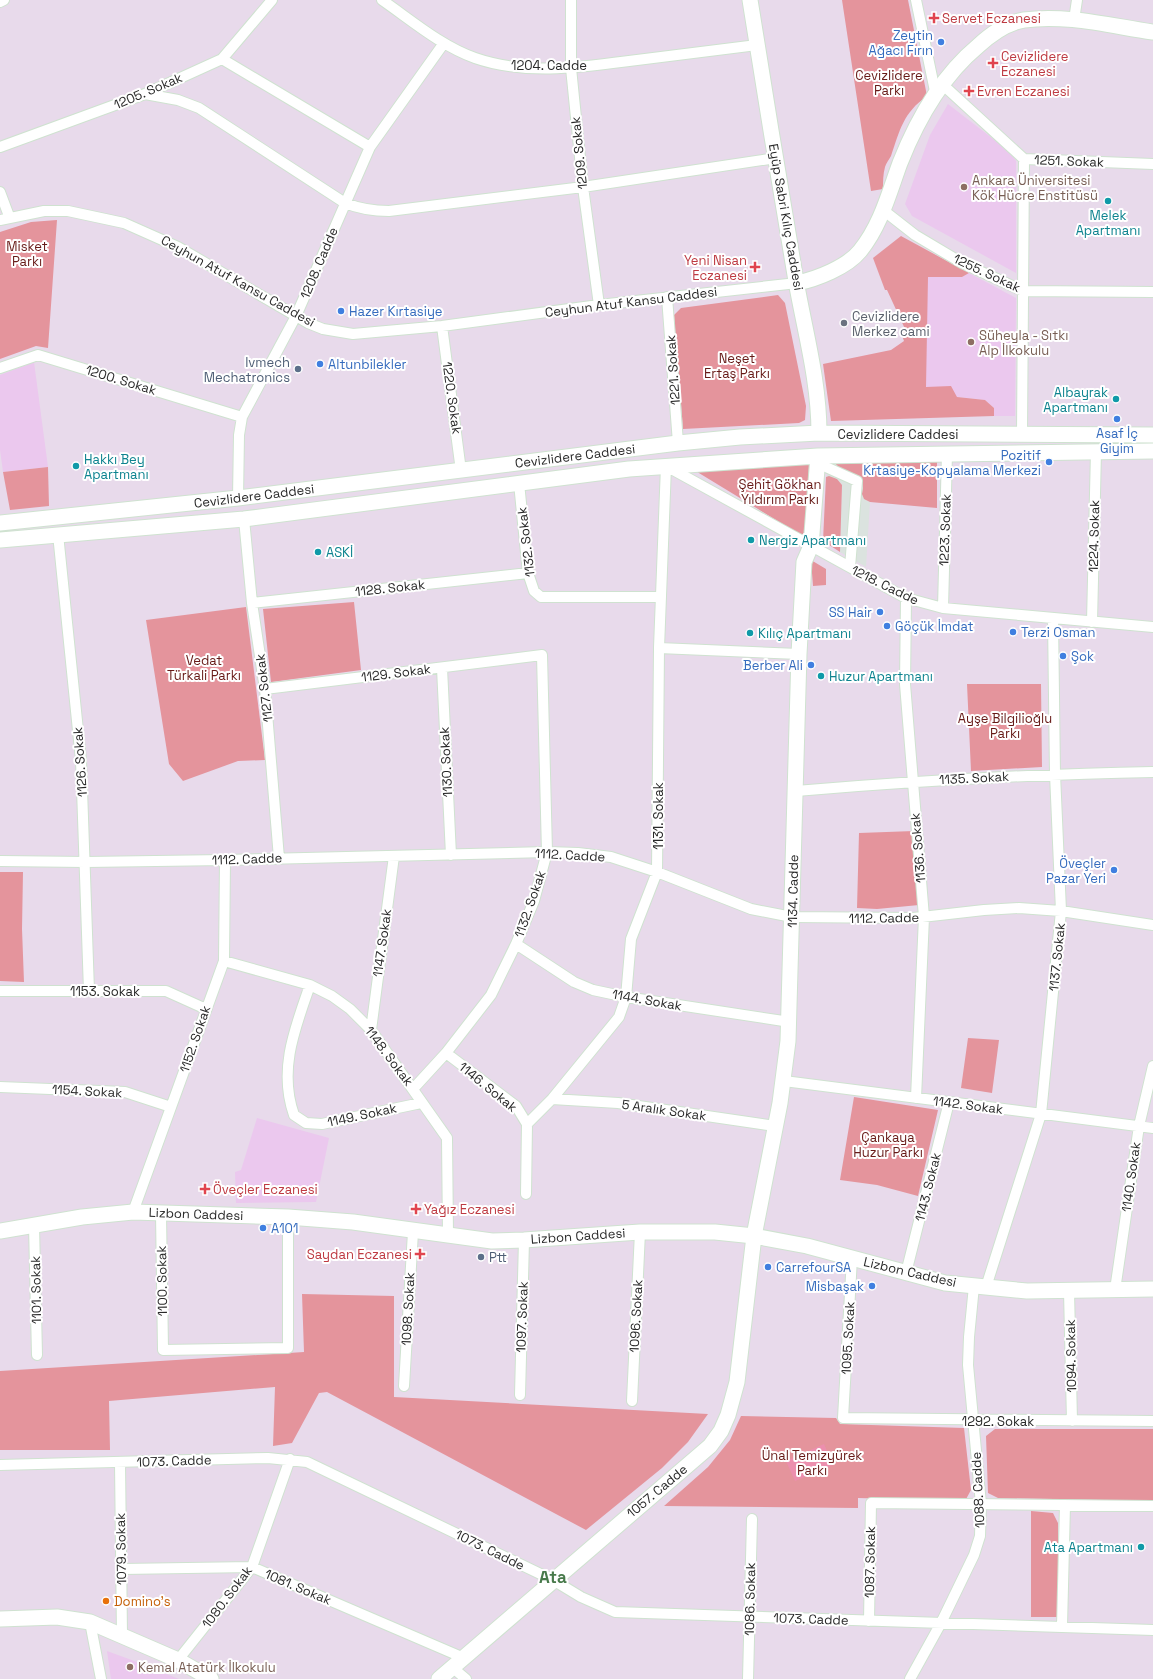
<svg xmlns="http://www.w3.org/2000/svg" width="1153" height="1679" viewBox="0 0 1153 1679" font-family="'Space Grotesk',sans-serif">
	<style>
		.industrial { fill: #dbe3df }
		.education { fill: #ebc8ee }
		.green { fill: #e4949c }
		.pitch { fill: #ec8fae }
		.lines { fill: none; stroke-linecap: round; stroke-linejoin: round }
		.street-casing { stroke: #cfe2d0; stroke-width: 12 }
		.secondary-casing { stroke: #cfe2d0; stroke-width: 17 }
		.street { stroke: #fff; stroke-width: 10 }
		.secondary { stroke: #fff; stroke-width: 15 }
		.health-dot { fill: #e0444e; stroke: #fff; stroke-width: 1.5 }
		.shop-dot { fill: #3f7fe0; stroke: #fff; stroke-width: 1.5 }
		.education-dot { fill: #8d6e63; stroke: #fff; stroke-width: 1.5 }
		.culture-dot { fill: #0f9aa8; stroke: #fff; stroke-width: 1.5 }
		.worship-dot { fill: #6b7280; stroke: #fff; stroke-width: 1.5 }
		.service-dot { fill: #5c6f8a; stroke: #fff; stroke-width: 1.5 }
		.food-dot { fill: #e8710a; stroke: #fff; stroke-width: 1.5 }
		.labels { text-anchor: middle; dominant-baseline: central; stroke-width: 4; stroke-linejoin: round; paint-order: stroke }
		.health-label { font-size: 13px; fill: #be3a42; stroke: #fff; text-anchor: start }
		.shop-label { font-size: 13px; fill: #366cbe; stroke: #fff; text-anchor: start }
		.street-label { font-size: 13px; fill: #292929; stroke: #fff }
		.park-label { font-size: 13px; fill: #671a17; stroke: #fff }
		.education-label { font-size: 13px; fill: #785e54; stroke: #fff; text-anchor: start }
		.culture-label { font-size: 13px; fill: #0d838f; stroke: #fff; text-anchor: start }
		.worship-label { font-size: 13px; fill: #5b616d; stroke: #fff; text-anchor: start }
		.service-label { font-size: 13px; fill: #4e5e75; stroke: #fff; text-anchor: end }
		.food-label { font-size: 13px; fill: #c56008; stroke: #fff; text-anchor: start }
		.district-label { font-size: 17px; font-weight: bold; fill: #487a4b; stroke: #fff }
	</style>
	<rect width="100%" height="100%" fill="#e8daeb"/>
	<path class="industrial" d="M 835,463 L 862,479 L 864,499 L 870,502 L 866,567 L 840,552 L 842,485 L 837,479 L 826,477 Z"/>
	<path class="education" d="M 948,104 L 1010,152 L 1016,161 L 1016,273 L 912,216 L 905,204 L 930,135 Z
		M 969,273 L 1016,298 L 1015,416 L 994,416 L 994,408 L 985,400 L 957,397 L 926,387 L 926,277 L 962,277 Z
		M 34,362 L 48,467 L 3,472 L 0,450 L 0,375 Z
		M 257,1118 L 329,1138 L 316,1202 L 236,1203 L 235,1172 L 241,1170 Z
		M 107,1651 L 129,1659 L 179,1679 L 111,1679 Z"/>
	<path class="green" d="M 842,0 L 908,0 L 927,96 C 903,113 900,130 891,156 C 889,160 886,163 885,167 C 883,174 883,182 883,189 L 871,191 Z
		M 57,220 L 48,348 L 36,346 L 0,359 L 0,232 L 31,222 Z
		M 901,236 L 969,273 L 962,277 L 928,277 L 926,387 L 951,386 L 957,397 L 985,400 L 994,408 L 994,416 L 831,421 L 823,364 L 891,350 L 904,341 L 901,333 L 905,329 L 887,290 L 885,290 L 873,258 Z
		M 778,295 L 785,303 L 806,406 L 805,420 L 799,423 L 683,429 L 674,315 L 681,308 Z
		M 937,460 L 937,508 L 870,502 L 864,499 L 862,494 L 863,488 L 862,479 L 841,470 L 835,463 Z
		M 808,463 L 809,465 L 805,534 L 799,534 L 694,470 Z
		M 48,467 L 49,506 L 10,510 L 3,472 Z
		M 829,476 L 837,479 L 842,485 L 840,552 L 823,541 L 826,477 Z
		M 811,560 L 826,569 L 826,585 L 813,586 Z
		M 354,602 L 361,670 L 271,682 L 263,609 Z
		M 246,607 L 265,760 L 238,761 L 183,781 L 169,764 L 146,620 Z
		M 967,684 L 1041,684 L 1042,767 L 971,771 Z
		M 914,831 L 919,905 L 877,909 L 857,908 L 859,833 Z
		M 0,872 L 23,872 L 22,929 L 24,982 L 0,981 Z
		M 968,1038 L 999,1040 L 992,1093 L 961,1088 Z
		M 854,1097 L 938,1110 L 918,1196 L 877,1185 L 840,1180 Z
		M 302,1294 L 394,1296 L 394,1397 L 708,1414 L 688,1442 L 662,1468 L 586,1530 L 327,1392 L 319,1393 L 292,1443 L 273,1446 L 275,1387 L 109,1401 L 110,1450 L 0,1450 L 0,1371 L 304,1352 Z
		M 741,1416 L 836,1418 L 840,1424 L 964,1428 L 971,1490 L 965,1501 L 858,1498 L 858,1508 L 664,1506 L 708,1467 L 730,1440 Z
		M 995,1429 L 1153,1429 L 1153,1501 L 998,1498 L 988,1493 L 986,1436 Z
		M 1031,1511 L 1053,1513 L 1058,1523 L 1058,1617 L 1031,1617 Z"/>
	<path class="pitch" d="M 824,1444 L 833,1465 L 795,1481 L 786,1461 Z"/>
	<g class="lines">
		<g class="street-casing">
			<path id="street" d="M 382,0 C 411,20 441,46 475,58 C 527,76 583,67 637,60 C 677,55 717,50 757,45
				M 571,0 L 571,68 L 583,187 L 599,305
				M 916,0 L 936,96
				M 0,2 L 4,0
				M 1074,20 L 1077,0
				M 222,59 L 370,147
				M 942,84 L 1024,159 L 1153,164
				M 145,94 L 178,100 L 199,108 L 345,203 C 360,209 373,211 389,211 L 583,187 L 776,158
				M 0,147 L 145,94 L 222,59 L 272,0
				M 0,192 L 9,216
				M 883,210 L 915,235 L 962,263 L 1023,291 L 1153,292
				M 0,220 L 44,211 L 68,211 L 124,223 L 178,247 L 308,323 L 323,329 L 353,334 L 442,326 L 599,305 L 797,283
				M 667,297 L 678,443
				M 442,326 L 461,471
				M 0,368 L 38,355 L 242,417
				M 1022,435 L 1024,159
				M 817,463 L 857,481 L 850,567
				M 519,483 L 528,573 L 534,591 L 541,597 L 661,597
				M 238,498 L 239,435 L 242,417 L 296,316 L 370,147 L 444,43
				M 244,519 L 252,603 L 265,689 L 279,858
				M 58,534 L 81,760 L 89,991
				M 906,598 L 905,684 L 924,917 L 916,1098
				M 252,603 L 528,573
				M 943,608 L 947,453
				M 1092,622 L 1096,451
				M 659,648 L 799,654
				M 442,668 L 451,855
				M 265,689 L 542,655 L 547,852 L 534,901 L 516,944 L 491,995 L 446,1053 L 413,1089
				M 796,791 C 915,781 1033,774 1153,772
				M 0,861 L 86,862 L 225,860 L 547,852 L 578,853 L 611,857 L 657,872 L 751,909 L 792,917 L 913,918 L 984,910 L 1019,908 L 1061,911 L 1153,925
				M 516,944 L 574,982 L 593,990 L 626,997 L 790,1022
				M 224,961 L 310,985 L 332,996 L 350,1009 L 371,1030 L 447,1138 L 448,1235
				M 310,985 C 295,1028 278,1070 294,1115 L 306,1123 L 322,1124 L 421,1103
				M 0,991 L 166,991 L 206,1009
				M 371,1030 L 394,856
				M 446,1053 L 516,1106 L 527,1124
				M 784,1081 L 1153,1128
				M 0,1087 L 125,1092 L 171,1107
				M 552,1099 L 618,1103 L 775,1126
				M 527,1124 L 552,1099 L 619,1017 L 626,997 L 631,939 L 657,872 L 659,648 L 666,466 L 906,598 L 943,608 L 1153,627
				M 526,1194 L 527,1124
				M 133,1212 L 224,961 L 225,860
				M 161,1213 L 163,1350 L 288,1348 L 288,1217
				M 34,1225 L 37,1355
				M 852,1258 L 843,1418 L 1153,1421
				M 906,1273 L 949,1102
				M 986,1287 L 1041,1114 L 1061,911 L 1055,774 L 1053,619
				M 1115,1290 L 1139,1126 L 1153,1066
				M 1069,1291 L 1072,1421
				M 404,1386 L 413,1232
				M 520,1395 L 524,1240
				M 632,1401 L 640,1232
				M 120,1463 L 122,1635
				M 0,1465 L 268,1458 L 307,1462 L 553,1580 L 581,1597 L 615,1612 L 1153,1630
				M 122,1569 L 252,1567 L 464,1658
				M 869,1621 L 871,1503 L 1153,1506
				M 90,1622 L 101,1679
				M 1062,1627 L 1065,1505
				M 178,1660 L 252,1567 L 290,1459
				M 453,1668 L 466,1679
				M 748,1679 L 752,1519
				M 910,1679 L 941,1623 L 974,1555 L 980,1536 L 981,1504 L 968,1365 L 969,1337 L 974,1286"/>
		</g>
		<g class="secondary-casing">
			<path id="secondary" d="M 750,0 C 765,94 780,187 796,281 C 805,332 819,381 819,433
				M 797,283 C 817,279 847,267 860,251 C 881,225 889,193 900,163 C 917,120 942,76 978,46 C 991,34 1006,23 1024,20 C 1066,14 1111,26 1153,32
				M 0,523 L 238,498 L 678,443 L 740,437 L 819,433 L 1153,435
				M 0,540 L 244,519 L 629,469 L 818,456 L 1153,451
				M 0,1231 L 82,1217 L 133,1212 L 288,1217 L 353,1222 L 492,1241 L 524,1240 L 640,1232 L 715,1232 L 754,1236 L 807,1246 L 945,1283 L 1027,1291 L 1153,1289
				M 0,1619 L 57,1617 L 90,1622 L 178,1660 L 211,1679
				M 439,1679 L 710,1446 L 721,1431 L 728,1415 L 737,1382 L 754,1236 L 780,1103 L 788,1041 L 799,654 L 804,562 L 811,546 L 818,456"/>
		</g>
		<use href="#street" class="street"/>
		<use href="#secondary" class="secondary"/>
	</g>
	<g class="health-dot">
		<path d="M932 12h4v4h4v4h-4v4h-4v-4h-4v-4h4z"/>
		<path d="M991 57h4v4h4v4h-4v4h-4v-4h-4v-4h4z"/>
		<path d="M967 85h4v4h4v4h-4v4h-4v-4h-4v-4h4z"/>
		<path d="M753 261h4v4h4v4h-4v4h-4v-4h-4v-4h4z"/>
		<path d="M203 1183h4v4h4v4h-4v4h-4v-4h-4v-4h4z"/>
		<path d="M414 1203h4v4h4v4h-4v4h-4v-4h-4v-4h4z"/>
		<path d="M418 1248h4v4h4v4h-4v4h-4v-4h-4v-4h4z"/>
	</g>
	<g class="shop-dot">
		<circle cx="941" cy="42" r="4"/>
		<circle cx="341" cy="311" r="4"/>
		<circle cx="320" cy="364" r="4"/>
		<circle cx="1117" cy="419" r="4"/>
		<circle cx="1049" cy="462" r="4"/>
		<circle cx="880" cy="612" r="4"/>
		<circle cx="887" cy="626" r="4"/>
		<circle cx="1013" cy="632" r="4"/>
		<circle cx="1063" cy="656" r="4"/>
		<circle cx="811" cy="665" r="4"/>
		<circle cx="1114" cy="870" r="4"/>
		<circle cx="263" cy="1228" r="4"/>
		<circle cx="768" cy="1267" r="4"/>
		<circle cx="872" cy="1286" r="4"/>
	</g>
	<g class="education-dot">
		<circle cx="964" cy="187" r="4"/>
		<circle cx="971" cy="342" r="4"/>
		<circle cx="130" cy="1667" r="4"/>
	</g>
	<g class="culture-dot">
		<circle cx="1108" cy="201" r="4"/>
		<circle cx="1116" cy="399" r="4"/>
		<circle cx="76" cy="466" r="4"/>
		<circle cx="751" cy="540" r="4"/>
		<circle cx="318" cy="552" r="4"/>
		<circle cx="750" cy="633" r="4"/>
		<circle cx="821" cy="676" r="4"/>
		<circle cx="1141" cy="1547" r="4"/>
	</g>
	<circle class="worship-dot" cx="844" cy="323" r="4"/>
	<g class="service-dot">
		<circle cx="298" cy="369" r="4"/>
		<circle cx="481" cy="1257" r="4"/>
	</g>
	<circle class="food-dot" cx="106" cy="1601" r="4"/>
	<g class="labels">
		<g class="health-label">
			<text x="942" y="18">Servet Eczanesi</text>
			<text x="1001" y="56">Cevizlidere<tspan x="1001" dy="15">Eczanesi</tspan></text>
			<text x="977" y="91">Evren Eczanesi</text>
			<text x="747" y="260" text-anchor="end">Yeni Nisan<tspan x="747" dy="15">Eczanesi</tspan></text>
			<text x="213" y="1189">Öveçler Eczanesi</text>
			<text x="424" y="1209">Yağız Eczanesi</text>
			<text x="412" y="1254" text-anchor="end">Saydan Eczanesi</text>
		</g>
		<g class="shop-label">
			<text x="933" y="35" text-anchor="end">Zeytin<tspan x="933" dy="15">Ağacı Fırın</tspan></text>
			<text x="349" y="311">Hazer Kırtasiye</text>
			<text x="328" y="364">Altunbilekler</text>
			<text x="1117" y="433" text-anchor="middle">Asaf İç<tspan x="1117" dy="15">Giyim</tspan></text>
			<text x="1041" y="455" text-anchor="end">Pozitif<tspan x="1041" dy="15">Krtasiye-Kopyalama Merkezi</tspan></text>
			<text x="872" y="612" text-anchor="end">SS Hair</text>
			<text x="895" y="626">Göçük İmdat</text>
			<text x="1021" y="632">Terzi Osman</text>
			<text x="1071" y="656">Şok</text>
			<text x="803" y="665" text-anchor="end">Berber Ali</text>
			<text x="1106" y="863" text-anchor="end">Öveçler<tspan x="1106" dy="15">Pazar Yeri</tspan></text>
			<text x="271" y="1228">A101</text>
			<text x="776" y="1267">CarrefourSA</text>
			<text x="864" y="1286" text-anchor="end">Misbaşak</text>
		</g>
		<g class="street-label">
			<text x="549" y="65">1204. Cadde</text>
			<text transform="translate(148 91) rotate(-23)">1205. Sokak</text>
			<text transform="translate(579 153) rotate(-96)">1209. Sokak</text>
			<text transform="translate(1069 161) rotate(2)">1251. Sokak</text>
			<text transform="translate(786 217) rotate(80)">Eyüp Sabri Kılıç Caddesi</text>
			<text transform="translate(319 263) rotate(-67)">1208. Cadde</text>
			<text transform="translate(987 273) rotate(25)">1255. Sokak</text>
			<text transform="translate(238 281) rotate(29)">Ceyhun Atuf Kansu Caddesi</text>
			<text transform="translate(631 302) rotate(-7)">Ceyhun Atuf Kansu Caddesi</text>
			<text transform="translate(673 370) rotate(-94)">1221. Sokak</text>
			<text transform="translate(121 380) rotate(17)">1200. Sokak</text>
			<text transform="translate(452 398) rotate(82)">1220. Sokak</text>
			<text x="898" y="434">Cevizlidere Caddesi</text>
			<text transform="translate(575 456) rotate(-7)">Cevizlidere Caddesi</text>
			<text transform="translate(254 496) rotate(-7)">Cevizlidere Caddesi</text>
			<text transform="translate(945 530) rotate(-88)">1223. Sokak</text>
			<text transform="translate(1094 536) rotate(-89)">1224. Sokak</text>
			<text transform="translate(526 542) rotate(-97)">1132. Sokak</text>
			<text transform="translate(885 585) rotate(26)">1218. Cadde</text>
			<text transform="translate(390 588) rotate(-6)">1128. Sokak</text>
			<text transform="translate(396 673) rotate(-7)">1129. Sokak</text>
			<text transform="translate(264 688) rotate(-97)">1127. Sokak</text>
			<text transform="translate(80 762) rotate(-94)">1126. Sokak</text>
			<text transform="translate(446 762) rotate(-93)">1130. Sokak</text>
			<text transform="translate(974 778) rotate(-3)">1135. Sokak</text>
			<text transform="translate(658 816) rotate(-90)">1131. Sokak</text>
			<text transform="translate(918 848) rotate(-95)">1136. Sokak</text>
			<text transform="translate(570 855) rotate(3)">1112. Cadde</text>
			<text transform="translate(247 859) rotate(-2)">1112. Cadde</text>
			<text transform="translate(793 891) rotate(-89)">1134. Cadde</text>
			<text transform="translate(530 904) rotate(-71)">1132. Sokak</text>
			<text transform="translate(884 918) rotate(-1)">1112. Cadde</text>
			<text transform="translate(382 943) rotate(-82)">1147. Sokak</text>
			<text transform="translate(1057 957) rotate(-84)">1137. Sokak</text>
			<text x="105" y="991">1153. Sokak</text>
			<text transform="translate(647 1000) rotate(10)">1144. Sokak</text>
			<text transform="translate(195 1039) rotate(-71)">1152. Sokak</text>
			<text transform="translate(389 1056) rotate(53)">1148. Sokak</text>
			<text transform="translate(488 1087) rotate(39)">1146. Sokak</text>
			<text transform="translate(87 1091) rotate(3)">1154. Sokak</text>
			<text transform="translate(968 1105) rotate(7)">1142. Sokak</text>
			<text transform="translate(664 1110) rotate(8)">5 Aralık Sokak</text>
			<text transform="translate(362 1115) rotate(-12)">1149. Sokak</text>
			<text transform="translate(1131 1177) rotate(-82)">1140. Sokak</text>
			<text transform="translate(928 1187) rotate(-76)">1143. Sokak</text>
			<text transform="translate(196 1214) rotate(2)">Lizbon Caddesi</text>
			<text transform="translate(578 1236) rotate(-4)">Lizbon Caddesi</text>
			<text transform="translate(910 1272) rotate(13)">Lizbon Caddesi</text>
			<text transform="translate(162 1281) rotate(-91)">1100. Sokak</text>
			<text transform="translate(36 1290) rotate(-91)">1101. Sokak</text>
			<text transform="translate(408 1309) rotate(-87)">1098. Sokak</text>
			<text transform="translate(636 1316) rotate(-87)">1096. Sokak</text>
			<text transform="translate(522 1317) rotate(-88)">1097. Sokak</text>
			<text transform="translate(848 1338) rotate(-87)">1095. Sokak</text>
			<text transform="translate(1071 1356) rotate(-91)">1094. Sokak</text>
			<text x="998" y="1421">1292. Sokak</text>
			<text transform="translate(174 1461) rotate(-2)">1073. Cadde</text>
			<text transform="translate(978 1490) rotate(-93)">1088. Cadde</text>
			<text transform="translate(657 1491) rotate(-40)">1057. Cadde</text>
			<text transform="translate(121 1549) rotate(-91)">1079. Sokak</text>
			<text transform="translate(490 1550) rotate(26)">1073. Cadde</text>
			<text transform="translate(870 1562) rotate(-89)">1087. Sokak</text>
			<text transform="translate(298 1587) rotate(23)">1081. Sokak</text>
			<text transform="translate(227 1597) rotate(-53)">1080. Sokak</text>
			<text transform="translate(750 1599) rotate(-89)">1086. Sokak</text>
			<text transform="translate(811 1619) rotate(2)">1073. Cadde</text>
		</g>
		<g class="park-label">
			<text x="889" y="75">Cevizlidere<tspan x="889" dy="15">Parkı</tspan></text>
			<text x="27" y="246">Misket<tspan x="27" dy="15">Parkı</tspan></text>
			<text x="737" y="358">Neşet<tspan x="737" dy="15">Ertaş Parkı</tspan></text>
			<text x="780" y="484">Şehit Gökhan<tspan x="780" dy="15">Yıldırım Parkı</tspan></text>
			<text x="204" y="660">Vedat<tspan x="204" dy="15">Türkali Parkı</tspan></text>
			<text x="1005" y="718">Ayşe Bilgilioğlu<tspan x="1005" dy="15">Parkı</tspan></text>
			<text x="888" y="1137">Çankaya<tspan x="888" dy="15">Huzur Parkı</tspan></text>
			<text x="812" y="1455">Ünal Temizyürek<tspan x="812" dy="15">Parkı</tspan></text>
		</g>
		<g class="education-label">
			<text x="972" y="180">Ankara Üniversitesi<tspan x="972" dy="15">Kök Hücre Enstitüsü</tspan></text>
			<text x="979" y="335">Süheyla - Sıtkı<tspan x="979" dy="15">Alp İlkokulu</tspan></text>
			<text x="138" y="1667">Kemal Atatürk İlkokulu</text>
		</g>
		<g class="culture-label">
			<text x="1108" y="215" text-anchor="middle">Melek<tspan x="1108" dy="15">Apartmanı</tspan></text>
			<text x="1108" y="392" text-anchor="end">Albayrak<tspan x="1108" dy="15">Apartmanı</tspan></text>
			<text x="84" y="459">Hakkı Bey<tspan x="84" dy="15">Apartmanı</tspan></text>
			<text x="759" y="540">Nergiz Apartmanı</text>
			<text x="326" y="552">ASKİ</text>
			<text x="758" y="633">Kılıç Apartmanı</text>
			<text x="829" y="676">Huzur Apartmanı</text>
			<text x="1133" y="1547" text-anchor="end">Ata Apartmanı</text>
		</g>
		<g class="worship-label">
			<text x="852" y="316">Cevizlidere<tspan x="852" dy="15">Merkez cami</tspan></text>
		</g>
		<g class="service-label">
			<text x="290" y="362">Ivmech<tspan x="290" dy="15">Mechatronics</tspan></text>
			<text x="489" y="1257" text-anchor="start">Ptt</text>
		</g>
		<g class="food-label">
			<text x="114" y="1601">Domino's</text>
		</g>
		<g class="district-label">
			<text x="553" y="1577">Ata</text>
		</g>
	</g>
</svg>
